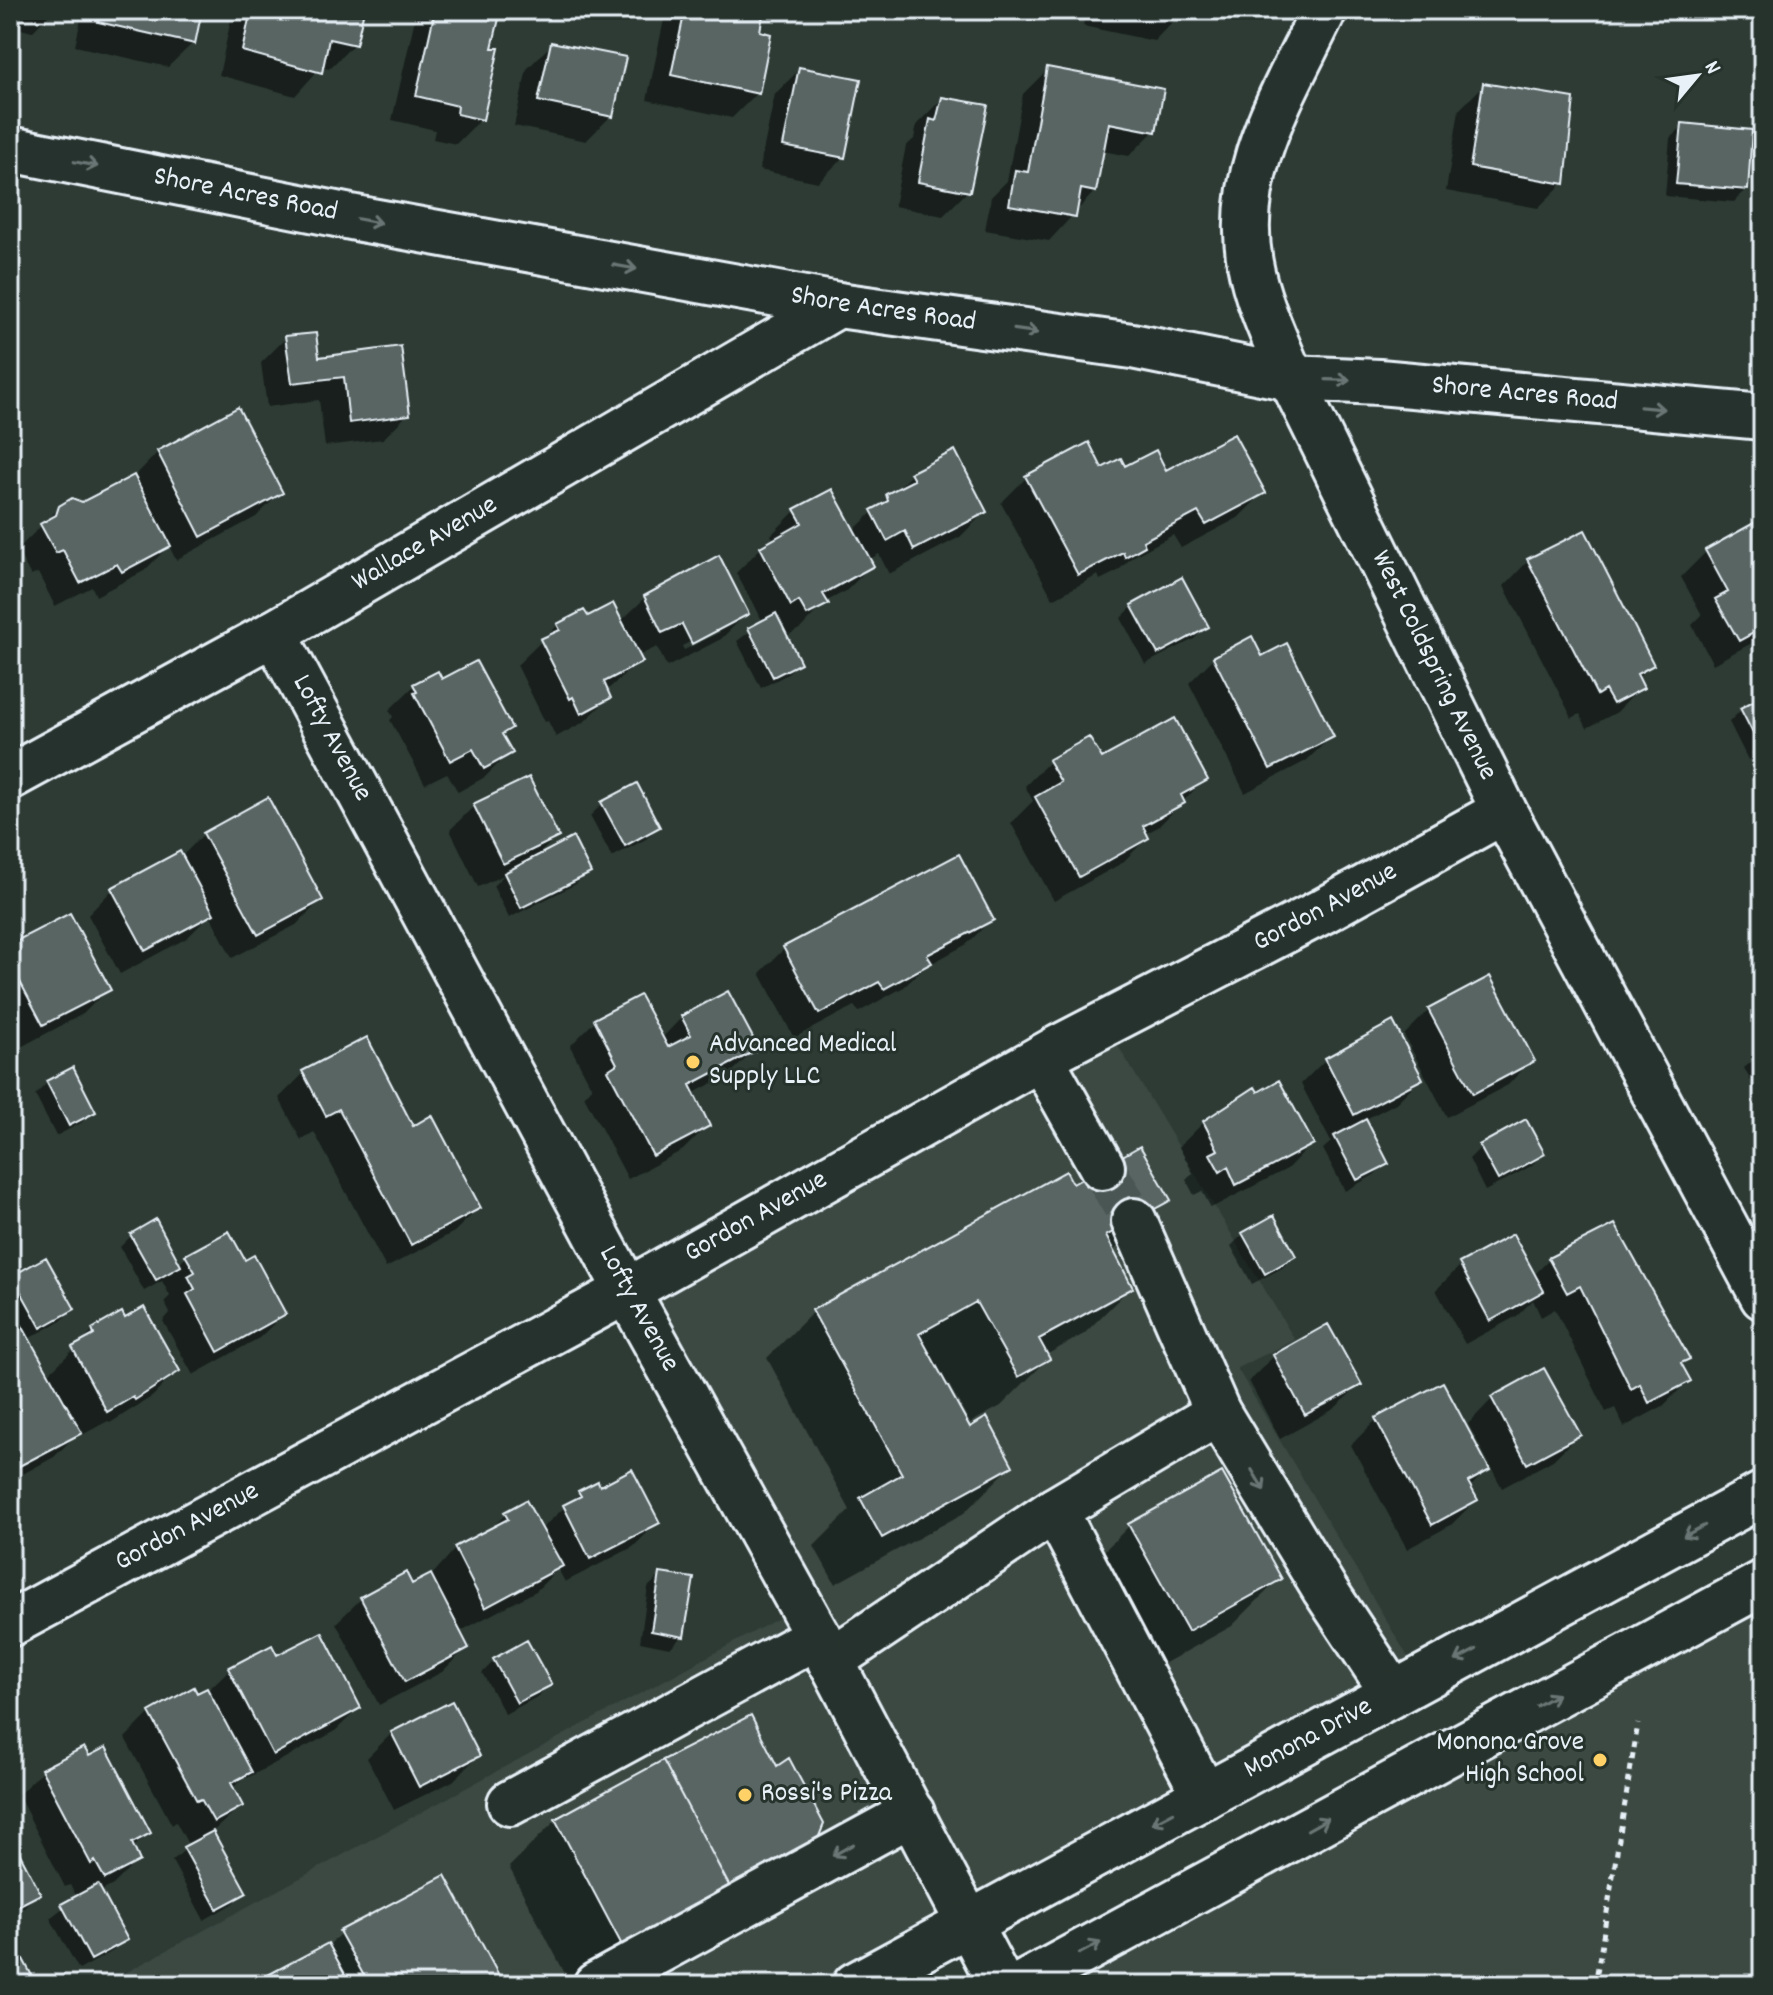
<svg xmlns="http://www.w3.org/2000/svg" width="1773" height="1995" viewBox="0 0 1773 1995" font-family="Dekko,sans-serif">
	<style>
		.built { fill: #3b4843 }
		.shadow { fill: #0007; fill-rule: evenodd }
		.building { fill: #596563; stroke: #e8f1f8; stroke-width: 2 }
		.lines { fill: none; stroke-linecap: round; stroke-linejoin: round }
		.minor-tunnel { stroke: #4a5652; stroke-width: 44; stroke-dasharray: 44 22; stroke-linecap: butt }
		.minor-casing { stroke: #e8f1f8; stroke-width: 50 }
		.path { stroke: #e8f1f8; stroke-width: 5; stroke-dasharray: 6 6; stroke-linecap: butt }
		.minor { stroke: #26332d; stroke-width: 44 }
		.oneway { stroke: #6a7674 }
		.poi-dot { fill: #ffd166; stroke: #26332d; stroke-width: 3 }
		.labels { text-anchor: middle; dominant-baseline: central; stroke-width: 6; stroke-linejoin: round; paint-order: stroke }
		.street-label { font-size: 28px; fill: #e8f1f8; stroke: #26332d }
		.poi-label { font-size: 28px; fill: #e8f1f8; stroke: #26332d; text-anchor: start }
	</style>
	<rect width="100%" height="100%" fill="#2e3b35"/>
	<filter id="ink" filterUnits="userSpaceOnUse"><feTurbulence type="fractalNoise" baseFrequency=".0125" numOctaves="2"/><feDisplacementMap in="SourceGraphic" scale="16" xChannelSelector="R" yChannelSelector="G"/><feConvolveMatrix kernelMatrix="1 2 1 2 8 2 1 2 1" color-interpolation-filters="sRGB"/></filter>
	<g filter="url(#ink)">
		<path class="built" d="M 1105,1024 L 1295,1340 L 1237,1368 L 1421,1679 L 855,1985 L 103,1985 L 801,1606 L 627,1291 Z
			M 1763,1583 L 1763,1985 L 1021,1985 Z"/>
		<path class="shadow" d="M 10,10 L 54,10 L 32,32 L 10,26 Z
			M 83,10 L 200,10 L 193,43 L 168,67 L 75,46 Z
			M 233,10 L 362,10 L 354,44 L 329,69 L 321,67 L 295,96 L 219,75 Z
			M 420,10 L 496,10 L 481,119 L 456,144 L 433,139 L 435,130 L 392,120 L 416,14 Z
			M 666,10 L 762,10 L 757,32 L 757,93 L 732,118 L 647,100 Z
			M 995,10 L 1053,10 L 1042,21 Z
			M 1086,10 L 1180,10 L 1178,16 L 1154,41 L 1083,26 Z
			M 552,44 L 611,116 L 586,141 L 514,126 L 527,69 Z
			M 800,69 L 843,158 L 818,182 L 759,170 L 775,94 Z
			M 1048,69 L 1154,131 L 1129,156 L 1102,151 L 1095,191 L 1049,241 L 985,230 L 991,197 L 1007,181 L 1023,94 Z
			M 1484,85 L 1563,183 L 1538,208 L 1446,191 L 1459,110 Z
			M 942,99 L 968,191 L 943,216 L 894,206 L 906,146 L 914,139 L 917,124 Z
			M 1683,126 L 1746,190 L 1734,202 L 1665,196 L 1670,138 Z
			M 286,338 L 408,414 L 383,439 L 325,446 L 319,400 L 267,407 L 261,363 Z
			M 158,452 L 281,492 L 256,517 L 176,560 L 169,546 L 144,571 L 96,596 L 92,587 L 55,606 L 38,573 L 31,576 L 17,550 L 60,507 L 82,504 L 133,478 Z
			M 1124,469 L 1263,493 L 1238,518 L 1181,548 L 1173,535 L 1132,557 L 1118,571 L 1100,580 L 1098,575 L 1053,599 L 1001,503 L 1026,478 Z
			M 911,475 L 985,512 L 960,537 L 889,574 L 879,554 L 868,560 L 871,566 L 846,591 L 825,602 L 801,628 L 785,637 L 798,663 L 786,675 L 761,688 L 737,641 L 763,622 L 736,573 L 761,548 L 774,541 L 771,535 L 796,510 L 853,531 Z
			M 1763,520 L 1763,637 L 1713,664 L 1692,625 L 1702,615 L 1681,577 L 1706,552 Z
			M 1528,561 L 1651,664 L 1637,679 L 1641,687 L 1617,712 L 1587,728 L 1580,714 L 1572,718 L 1504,586 Z
			M 645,598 L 746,614 L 721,639 L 667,667 L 657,647 L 638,656 L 640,661 L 606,691 L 609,698 L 584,722 L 556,737 L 548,721 L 545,722 L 517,665 L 558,625 L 587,618 L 620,622 ZM 720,627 L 720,632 L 684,650 L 682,646 Z
			M 1133,606 L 1206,627 L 1194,639 L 1145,664 L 1121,618 Z
			M 1214,658 L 1261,658 L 1331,737 L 1306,761 L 1245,793 L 1189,683 Z
			M 441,682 L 509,728 L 501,736 L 510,752 L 485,777 L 458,792 L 447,773 L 425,784 L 390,720 L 393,717 L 389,710 L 414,686 Z
			M 1763,698 L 1763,746 L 1751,752 L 1752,756 L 1763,752 L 1748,760 L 1729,722 L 1741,710 Z
			M 1101,761 L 1205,779 L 1158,827 L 1145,834 L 1147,838 L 1122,863 L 1054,901 L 1011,823 L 1033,801 L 1025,786 L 1049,762 Z
			M 602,804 L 658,827 L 646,839 L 612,857 L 590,816 Z
			M 474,806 L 557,836 L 535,858 L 588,872 L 576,884 L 509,918 L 493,886 L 504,875 L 478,887 L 450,830 Z
			M 204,834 L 321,900 L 296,925 L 232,958 L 210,915 L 187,938 L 120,974 L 88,915 L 112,890 L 181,857 Z
			M 992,919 L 967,944 L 925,967 L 904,987 L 859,1012 L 854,1006 L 794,1038 L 760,973 L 785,948 Z
			M 10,946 L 108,989 L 83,1014 L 17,1049 L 10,1034 Z
			M 639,997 L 661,1039 L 682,1017 L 756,1049 L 731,1073 L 692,1094 L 708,1125 L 683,1150 L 628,1179 L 584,1096 L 592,1088 L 570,1046 L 595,1021 Z
			M 1429,1010 L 1532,1060 L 1508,1085 L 1447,1117 L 1404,1035 Z
			M 1763,1052 L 1763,1103 L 1744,1068 Z
			M 1326,1059 L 1421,1078 L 1396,1103 L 1364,1120 L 1386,1163 L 1374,1175 L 1345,1191 L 1323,1149 L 1331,1142 L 1301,1084 Z
			M 304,1073 L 412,1128 L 479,1208 L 454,1232 L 386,1268 L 314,1132 L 301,1140 L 279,1098 Z
			M 47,1083 L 93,1111 L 81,1123 L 56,1136 L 35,1095 Z
			M 1204,1122 L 1311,1144 L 1287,1169 L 1211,1208 L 1202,1191 L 1194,1195 L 1186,1180 L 1193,1173 L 1179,1147 Z
			M 10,1133 L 16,1144 L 10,1150 Z
			M 1481,1147 L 1543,1154 L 1531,1166 L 1485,1191 L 1469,1159 Z
			M 1072,1186 L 1168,1200 L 1112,1252 L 1131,1287 L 1084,1334 L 1046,1355 L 1048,1359 L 1001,1406 L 970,1423 L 948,1383 L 945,1385 L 969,1429 L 1011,1466 L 964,1513 L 835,1584 L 814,1546 L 850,1510 L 767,1358 L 814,1311 Z
			M 1243,1234 L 1294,1256 L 1282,1268 L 1252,1284 L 1231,1246 Z
			M 132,1235 L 178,1265 L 187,1256 L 244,1262 L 284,1314 L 259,1338 L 193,1375 L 163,1321 L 170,1313 L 164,1302 L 170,1296 L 162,1281 L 144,1291 L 120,1247 Z
			M 1549,1260 L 1651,1288 L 1687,1359 L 1680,1366 L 1688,1381 L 1663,1406 L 1624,1427 L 1615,1408 L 1606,1412 L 1555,1309 L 1541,1317 L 1533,1300 L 1517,1316 L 1465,1344 L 1436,1290 L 1461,1265 L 1533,1276 Z
			M 14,1277 L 73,1309 L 61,1321 L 28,1339 L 47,1375 L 93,1331 L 177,1371 L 153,1396 L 110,1423 L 108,1421 L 82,1435 L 80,1431 L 54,1457 L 10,1481 L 10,1281 Z
			M 1274,1356 L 1359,1385 L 1334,1409 L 1280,1439 L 1249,1381 Z
			M 1492,1399 L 1578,1435 L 1553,1460 L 1502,1488 L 1468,1424 Z
			M 1376,1420 L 1488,1469 L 1469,1488 L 1476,1500 L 1451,1525 L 1407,1549 L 1351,1445 Z
			M 599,1488 L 658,1522 L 633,1547 L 565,1582 L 558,1569 L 536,1591 L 459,1632 L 467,1647 L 442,1672 L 379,1705 L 336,1623 L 361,1599 L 405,1575 L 411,1586 L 431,1576 L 455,1549 L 488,1531 L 506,1514 L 540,1530 L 580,1493 Z
			M 1129,1526 L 1279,1579 L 1232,1626 L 1140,1677 L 1082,1573 Z
			M 661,1575 L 682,1636 L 670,1648 L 640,1642 L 648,1587 Z
			M 276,1658 L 359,1708 L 334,1732 L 247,1778 L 246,1775 L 232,1789 L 241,1806 L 211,1833 L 244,1892 L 232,1904 L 204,1920 L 172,1861 L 189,1846 L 176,1822 L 172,1825 L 125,1738 L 150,1713 L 206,1692 L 229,1670 Z
			M 494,1661 L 549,1685 L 537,1697 L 505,1714 L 482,1673 Z
			M 392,1733 L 478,1756 L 453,1781 L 394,1810 L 367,1758 Z
			M 42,1771 L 148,1833 L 132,1849 L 138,1860 L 113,1885 L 100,1892 L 125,1939 L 113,1951 L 79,1970 L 50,1918 L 77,1897 L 70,1885 L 65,1887 L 18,1795 Z
			M 556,1820 L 811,1850 L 595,1985 L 571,1985 L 509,1867 Z
			M 10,1840 L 39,1893 L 10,1920 Z
			M 341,1933 L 502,1985 L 254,1985 L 329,1945 Z"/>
		<path class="building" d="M 101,10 L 202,10 L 195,44 L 98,22 Z
			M 251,10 L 364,10 L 356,45 L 329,39 L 322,73 L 242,51 Z
			M 435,10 L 501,10 L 492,48 L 499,48 L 483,120 L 457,114 L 458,106 L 416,96 Z
			M 685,10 L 764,10 L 760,31 L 771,34 L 759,94 L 671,75 Z
			M 1146,10 L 1182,10 L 1180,17 Z
			M 551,42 L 626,57 L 613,117 L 538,101 Z
			M 799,67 L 861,79 L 845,158 L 783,146 Z
			M 1047,67 L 1164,89 L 1156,132 L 1109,123 L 1096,192 L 1081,189 L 1076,217 L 1009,205 L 1015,170 L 1028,172 Z
			M 1483,83 L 1574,98 L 1565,184 L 1470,167 Z
			M 942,97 L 988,105 L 970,192 L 918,182 L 930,119 L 936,121 Z
			M 1682,123 L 1752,130 L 1748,190 L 1676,184 Z
			M 316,333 L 319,357 L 401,346 L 410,415 L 349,423 L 344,377 L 292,383 L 285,336 Z
			M 238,407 L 283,493 L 201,537 L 157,451 Z
			M 1234,434 L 1266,493 L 1206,525 L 1198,512 L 1143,541 L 1145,546 L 1125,557 L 1123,552 L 1078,575 L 1025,476 L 1089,442 L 1102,468 L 1121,458 L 1125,466 L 1156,450 L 1166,470 Z
			M 955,450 L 987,512 L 914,550 L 905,531 L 887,541 L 871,510 L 888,501 L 886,494 L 914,480 L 910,473 Z
			M 134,475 L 171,546 L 122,572 L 117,564 L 80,583 L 63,550 L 56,553 L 40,524 L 56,515 L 59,506 L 72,498 L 82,502 Z
			M 832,489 L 874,566 L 823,594 L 829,604 L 807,615 L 799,601 L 791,606 L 760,547 L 802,523 L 794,509 Z
			M 1763,518 L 1763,628 L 1739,641 L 1715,599 L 1728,592 L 1705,550 Z
			M 1585,530 L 1654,665 L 1637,674 L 1644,688 L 1613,704 L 1605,690 L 1597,695 L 1527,559 Z
			M 719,555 L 749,614 L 692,644 L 682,624 L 662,633 L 644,596 Z
			M 1182,577 L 1209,627 L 1158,654 L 1131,605 Z
			M 613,603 L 643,662 L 604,682 L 611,698 L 581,714 L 573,697 L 570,699 L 540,639 L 560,630 L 557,624 L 584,610 L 588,616 Z
			M 776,613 L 801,663 L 773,677 L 748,628 Z
			M 1252,636 L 1262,656 L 1287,643 L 1334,737 L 1270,769 L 1213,657 Z
			M 476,661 L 512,728 L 502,734 L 513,753 L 484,769 L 473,749 L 450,761 L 414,693 L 417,692 L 413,684 L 438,671 L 442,679 Z
			M 1763,696 L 1763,748 L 1761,749 L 1740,708 Z
			M 1175,718 L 1208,780 L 1181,795 L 1185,803 L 1143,826 L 1149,838 L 1079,877 L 1035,797 L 1061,782 L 1048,760 L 1089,737 L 1102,758 Z
			M 529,777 L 559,837 L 503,864 L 473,804 Z
			M 637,783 L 660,827 L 625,846 L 601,802 Z
			M 268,797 L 323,900 L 258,935 L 203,833 Z
			M 573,837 L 591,873 L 521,908 L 504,873 Z
			M 180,851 L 214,914 L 145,951 L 111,888 Z
			M 959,854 L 994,920 L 927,955 L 932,963 L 884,989 L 879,982 L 819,1014 L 783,947 Z
			M 70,913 L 111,990 L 43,1025 L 10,963 L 10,944 Z
			M 1490,976 L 1535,1061 L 1473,1094 L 1428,1009 Z
			M 728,991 L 759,1049 L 690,1085 L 710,1126 L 653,1156 L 608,1070 L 617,1064 L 594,1019 L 640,995 L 668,1047 L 691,1035 L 681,1016 Z
			M 1393,1021 L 1423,1079 L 1354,1115 L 1325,1058 Z
			M 367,1037 L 413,1126 L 432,1115 L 481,1208 L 411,1245 L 339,1109 L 326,1116 L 302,1071 Z
			M 73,1067 L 96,1112 L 69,1126 L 46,1081 Z
			M 1279,1080 L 1314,1144 L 1236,1185 L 1228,1167 L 1220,1172 L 1210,1154 L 1218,1150 L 1203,1121 L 1255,1087 L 1258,1092 Z
			M 1366,1119 L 1389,1164 L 1357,1180 L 1334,1136 Z
			M 1526,1119 L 1545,1154 L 1498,1180 L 1479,1145 Z
			M 1140,1146 L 1171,1200 L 1106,1236 L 1133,1288 L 1039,1339 L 1050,1359 L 1018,1377 L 976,1302 L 919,1334 L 970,1427 L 987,1417 L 1013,1466 L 882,1538 L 860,1498 L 902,1474 L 812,1310 L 1066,1171 L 1073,1184 Z
			M 1274,1215 L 1296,1256 L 1265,1274 L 1242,1233 Z
			M 156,1219 L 181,1266 L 156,1280 L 130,1234 Z
			M 1615,1224 L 1690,1359 L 1681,1363 L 1691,1381 L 1649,1403 L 1640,1384 L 1631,1389 L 1580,1286 L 1567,1293 L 1548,1258 Z
			M 229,1231 L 245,1260 L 254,1255 L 286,1314 L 218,1352 L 187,1294 L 195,1289 L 188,1276 L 195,1272 L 185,1255 Z
			M 1513,1234 L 1544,1291 L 1490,1321 L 1459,1263 Z
			M 46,1257 L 75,1309 L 41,1328 L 12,1276 Z
			M 10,1304 L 82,1433 L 10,1471 Z
			M 144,1307 L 180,1371 L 135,1400 L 133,1397 L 107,1412 L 72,1347 L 94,1335 L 92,1329 L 122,1312 L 125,1318 Z
			M 1328,1324 L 1362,1385 L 1305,1415 L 1273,1355 Z
			M 1544,1368 L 1581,1435 L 1527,1464 L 1491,1397 Z
			M 1443,1382 L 1490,1470 L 1468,1482 L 1478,1500 L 1432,1525 L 1375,1418 Z
			M 632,1469 L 660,1523 L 590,1559 L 563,1505 L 581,1496 L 578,1491 L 598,1481 L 600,1486 Z
			M 1222,1472 L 1282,1579 L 1188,1631 L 1128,1524 Z
			M 526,1500 L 563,1566 L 485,1608 L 454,1547 L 508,1519 L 504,1512 Z
			M 406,1572 L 412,1584 L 431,1574 L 469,1648 L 405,1682 L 360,1597 Z
			M 660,1573 L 694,1578 L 684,1637 L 651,1631 Z
			M 322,1632 L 361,1708 L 273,1755 L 228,1668 L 272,1645 L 277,1655 Z
			M 527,1640 L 552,1685 L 517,1703 L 493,1659 Z
			M 194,1687 L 197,1693 L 207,1688 L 252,1772 L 231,1783 L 243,1806 L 214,1822 L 201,1799 L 197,1801 L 149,1712 Z
			M 452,1701 L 480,1756 L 419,1787 L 391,1732 Z
			M 751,1715 L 777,1766 L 789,1758 L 824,1824 L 813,1851 L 733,1893 L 663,1760 Z
			M 84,1747 L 89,1756 L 106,1747 L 151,1833 L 132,1843 L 140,1861 L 105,1879 L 95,1861 L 91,1864 L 41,1769 Z
			M 663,1760 L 733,1893 L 624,1949 L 555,1819 Z
			M 213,1831 L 247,1893 L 217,1909 L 183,1847 Z
			M 10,1835 L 41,1894 L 10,1910 Z
			M 445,1875 L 504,1985 L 369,1985 L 339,1931 Z
			M 98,1884 L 128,1940 L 91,1960 L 61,1904 Z
			M 328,1943 L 351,1985 L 249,1985 Z
			M 16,1946 L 37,1985 L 10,1985 L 10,1950 Z"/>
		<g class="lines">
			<path class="minor-tunnel" d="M 1102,1167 L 1134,1221"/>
			<g class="minor-casing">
				<g id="minor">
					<path id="s1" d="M 1324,10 C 1286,91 1233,169 1250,263 C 1257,302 1276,341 1291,378 L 1504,811 L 1763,1297"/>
					<path id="s2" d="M 10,149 L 366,220 L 838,305 L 1132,346 L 1291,378 L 1379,382 L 1763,417"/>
					<path id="s3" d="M 274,633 L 627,1291 L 818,1636 L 1001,1985"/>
					<path id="s4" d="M 10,777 L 274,633 L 838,305"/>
					<path d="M 1041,1058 L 1102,1167"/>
					<path d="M 1134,1221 L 1218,1413 L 1325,1590 L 1393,1693"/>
					<path id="s5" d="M 10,1624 L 627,1291 L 1060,1047 L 1323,911 L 1504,811"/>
					<path d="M 830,1661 L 1055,1510"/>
					<path d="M 1205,1796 L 1055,1510 L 1218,1413"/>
					<path d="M 510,1803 L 818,1636"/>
					<path d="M 596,1985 L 912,1813"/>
					<path id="s6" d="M 855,1985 L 1763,1494"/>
					<path d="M 1021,1985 L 1763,1583"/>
				</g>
			</g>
			<path class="path" d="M 1595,1985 L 1638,1724"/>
			<use href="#minor" class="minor"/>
		</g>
		<defs><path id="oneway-shaft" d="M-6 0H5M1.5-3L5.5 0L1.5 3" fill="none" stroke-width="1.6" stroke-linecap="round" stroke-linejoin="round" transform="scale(2)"/></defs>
		<g class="oneway">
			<use href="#oneway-shaft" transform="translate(86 164) rotate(11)"/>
			<use href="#oneway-shaft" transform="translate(369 221) rotate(11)"/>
			<use href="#oneway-shaft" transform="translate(625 267) rotate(10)"/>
			<use href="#oneway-shaft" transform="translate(1026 331) rotate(8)"/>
			<use href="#oneway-shaft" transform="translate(1338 380) rotate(2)"/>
			<use href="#oneway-shaft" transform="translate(1652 408) rotate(5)"/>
			<use href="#oneway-shaft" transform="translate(1258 1480) rotate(59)"/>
			<use href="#oneway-shaft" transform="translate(1694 1531) rotate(152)"/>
			<use href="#oneway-shaft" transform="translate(1466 1655) rotate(152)"/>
			<use href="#oneway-shaft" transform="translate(1547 1700) rotate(-29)"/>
			<use href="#oneway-shaft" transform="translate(1163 1818) rotate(152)"/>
			<use href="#oneway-shaft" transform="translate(1318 1824) rotate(-29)"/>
			<use href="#oneway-shaft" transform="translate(843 1850) rotate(151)"/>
			<use href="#oneway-shaft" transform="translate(1090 1948) rotate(-28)"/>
		</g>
	</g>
	<g class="poi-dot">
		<circle cx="693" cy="1062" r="8"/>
		<circle cx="1600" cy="1760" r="8"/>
		<circle cx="745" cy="1795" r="8"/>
	</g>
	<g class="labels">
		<g class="street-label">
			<text stroke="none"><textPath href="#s2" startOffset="240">Shore Acres Road</textPath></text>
			<text stroke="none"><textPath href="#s2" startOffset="888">Shore Acres Road</textPath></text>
			<text stroke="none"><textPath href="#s2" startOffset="1536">Shore Acres Road</textPath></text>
			<text stroke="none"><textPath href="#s4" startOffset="476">Wallace Avenue</textPath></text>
			<text stroke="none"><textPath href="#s1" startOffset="712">West Coldspring Avenue</textPath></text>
			<text stroke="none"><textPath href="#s3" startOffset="120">Lofty Avenue</textPath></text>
			<text stroke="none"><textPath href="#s5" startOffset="1498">Gordon Avenue</textPath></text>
			<text stroke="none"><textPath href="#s5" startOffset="850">Gordon Avenue</textPath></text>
			<text stroke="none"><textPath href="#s3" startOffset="768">Lofty Avenue</textPath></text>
			<text stroke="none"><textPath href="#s5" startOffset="202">Gordon Avenue</textPath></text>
			<text stroke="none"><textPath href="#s6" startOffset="516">Monona Drive</textPath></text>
		</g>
		<g class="poi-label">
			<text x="709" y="1046">Advanced Medical<tspan x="709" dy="32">Supply LLC</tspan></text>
			<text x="1584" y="1744" text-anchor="end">Monona Grove<tspan x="1584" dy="32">High School</tspan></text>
			<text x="761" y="1795">Rossi's Pizza</text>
		</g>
	</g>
	<rect width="1773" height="1995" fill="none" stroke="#26332d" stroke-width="40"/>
	<rect x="20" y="20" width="1733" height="1955" fill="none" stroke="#e8f1f8" stroke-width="3" filter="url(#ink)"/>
	<g transform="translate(1697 76) rotate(61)" stroke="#26332d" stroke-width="6" paint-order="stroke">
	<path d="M0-6L14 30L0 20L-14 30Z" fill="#e8f1f8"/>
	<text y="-12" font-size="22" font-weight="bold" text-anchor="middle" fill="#e8f1f8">N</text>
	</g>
</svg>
